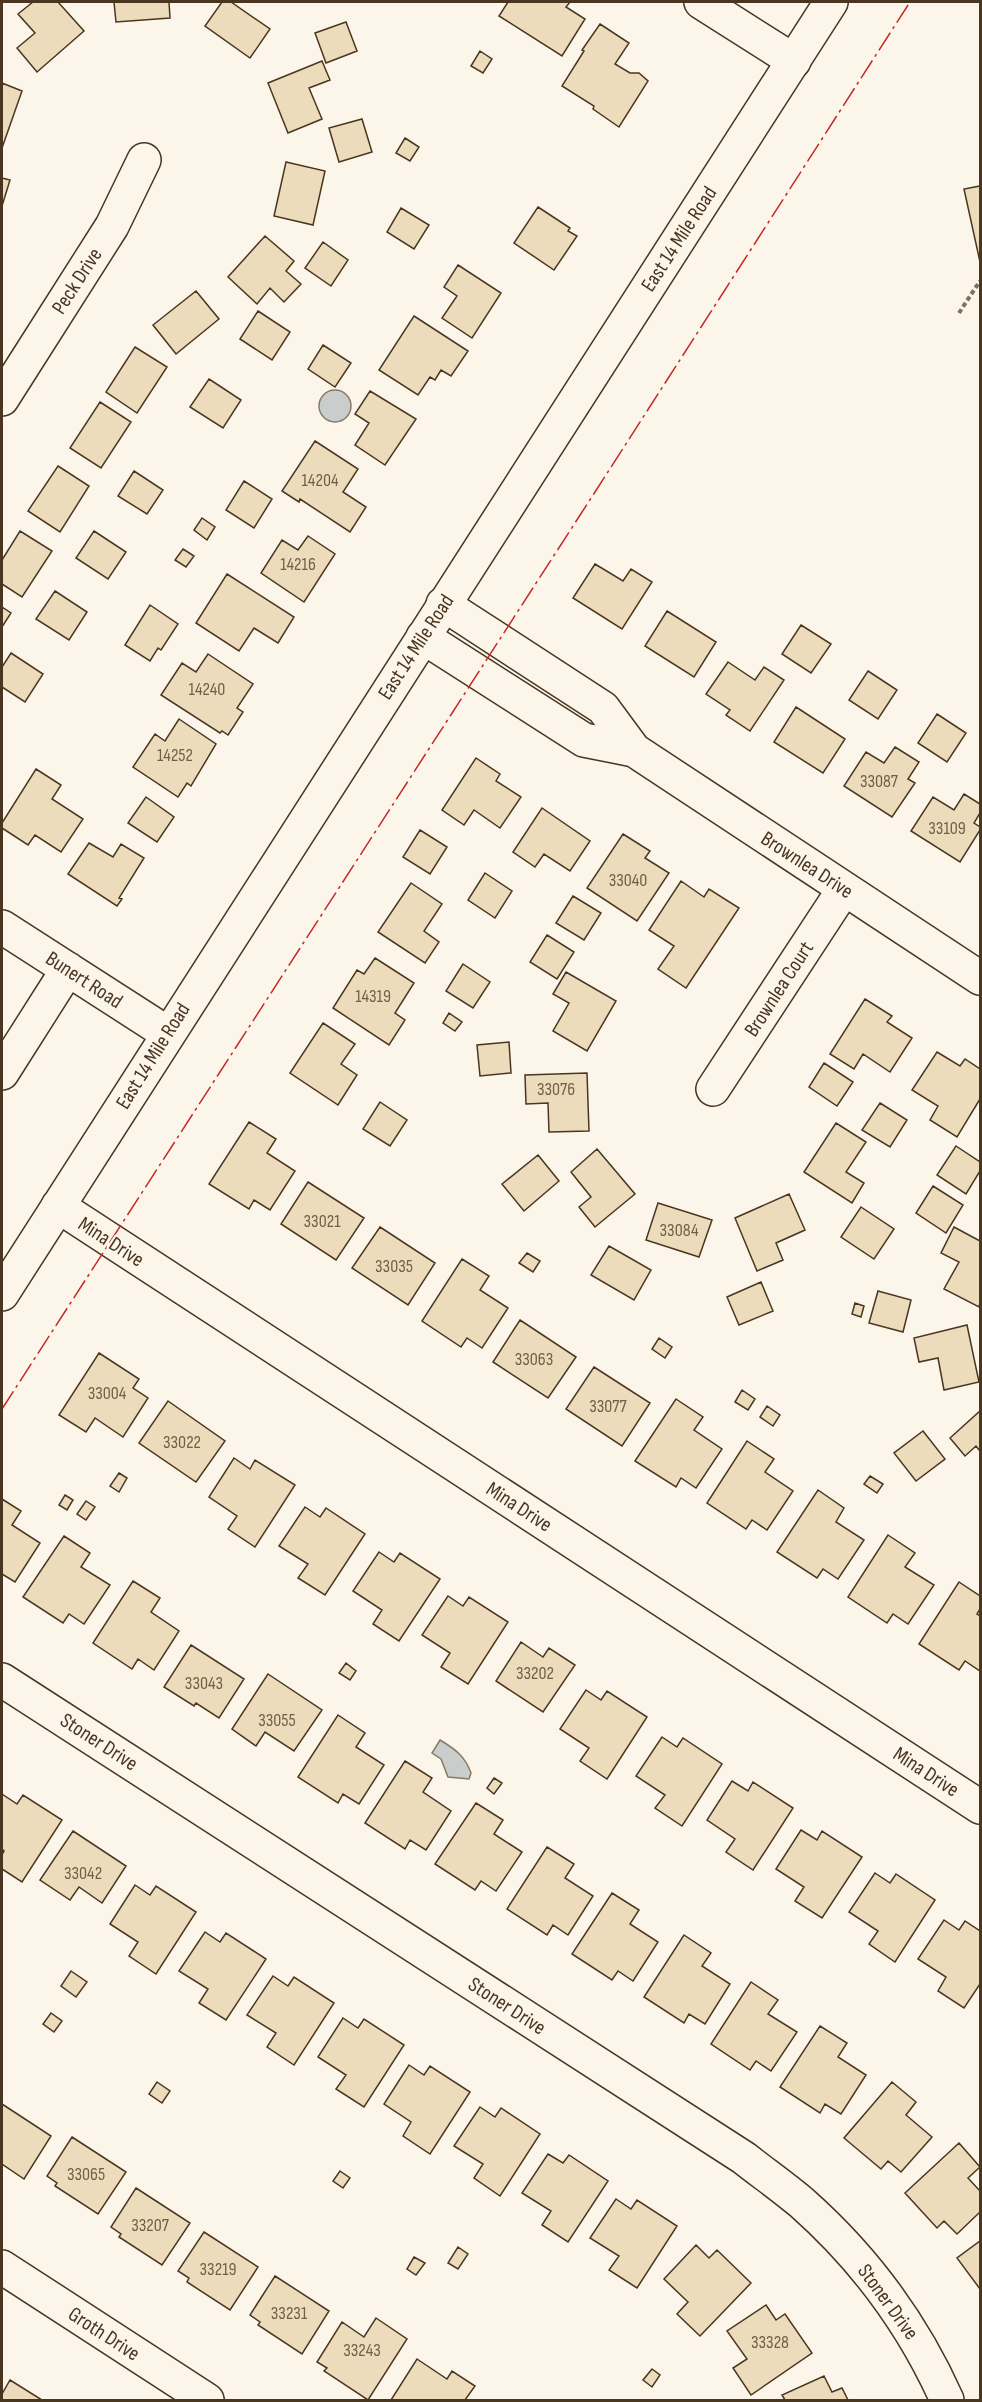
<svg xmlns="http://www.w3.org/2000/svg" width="982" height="2402" viewBox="0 0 982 2402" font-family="'Sofia Sans Condensed',sans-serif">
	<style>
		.water { fill: #c9cecd; stroke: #887966; stroke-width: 1.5 }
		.building { fill: #ecdcbc; stroke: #4a3520; stroke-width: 1.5 }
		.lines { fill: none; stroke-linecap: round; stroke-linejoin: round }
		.minor-casing { stroke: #4a3520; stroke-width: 36 }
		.major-casing { stroke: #4a3520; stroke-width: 36 }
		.path { stroke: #7f6f5c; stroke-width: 4; stroke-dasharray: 4.5 3; stroke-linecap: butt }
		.minor { stroke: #fbf6e9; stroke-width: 33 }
		.major { stroke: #fbf6e9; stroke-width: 33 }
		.power { stroke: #c62828; stroke-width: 1.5; stroke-dasharray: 21 4.5 3 4.5; stroke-linecap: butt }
		.labels { text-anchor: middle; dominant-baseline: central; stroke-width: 4.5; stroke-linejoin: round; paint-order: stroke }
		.number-label { font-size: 18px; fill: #725f47 }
		.street-label { font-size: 21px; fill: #4a3520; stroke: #fbf6e9 }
	</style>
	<rect width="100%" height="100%" fill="#fbf6e9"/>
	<path class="water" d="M319 406a16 16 0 1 1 32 0a16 16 0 1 1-32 0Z
		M 440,1740 C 455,1749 465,1756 471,1773 L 469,1779 L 448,1777 L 441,1759 L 432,1753 Z"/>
	<path class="building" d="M 33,2 L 58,2 L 84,31 L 37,72 L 17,48 L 35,33 L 18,14 Z
		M 114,2 L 169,2 L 170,18 L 116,22 Z
		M 222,2 L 231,2 L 270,29 L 250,58 L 205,26 Z
		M 508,2 L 570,2 L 566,7 L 585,19 L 562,56 L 499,16 Z
		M 346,22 L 357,51 L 326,63 L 315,33 Z
		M 600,24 L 629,43 L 615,64 L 630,73 L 639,73 L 648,81 L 619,127 L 593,109 L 594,106 L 562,86 L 584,51 L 582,50 Z
		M 480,51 L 492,59 L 483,73 L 471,66 Z
		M 322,61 L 330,80 L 309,88 L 322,119 L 288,133 L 268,83 Z
		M 2,83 L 22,91 L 2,148 Z
		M 362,119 L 372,152 L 339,162 L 329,128 Z
		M 405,138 L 419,147 L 410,161 L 396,153 Z
		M 286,162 L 325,171 L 313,225 L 274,216 Z
		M 2,178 L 10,180 L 2,206 Z
		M 980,186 L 980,262 L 964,189 Z
		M 538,207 L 570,228 L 568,231 L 577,236 L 554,270 L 514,243 Z
		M 401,208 L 429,225 L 414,249 L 387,232 Z
		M 265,236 L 294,261 L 286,271 L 301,284 L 284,302 L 270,288 L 257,304 L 228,277 Z
		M 323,242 L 348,260 L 331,286 L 305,268 Z
		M 458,265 L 501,293 L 472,338 L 442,318 L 457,296 L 444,287 Z
		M 196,291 L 219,319 L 176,354 L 153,325 Z
		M 258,311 L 290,332 L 272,360 L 240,339 Z
		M 414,316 L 468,351 L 451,376 L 441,370 L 435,380 L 430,377 L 418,395 L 379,370 Z
		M 323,345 L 351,363 L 335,387 L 308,369 Z
		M 135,347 L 167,367 L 137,413 L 106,392 Z
		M 209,379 L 241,400 L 223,428 L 190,407 Z
		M 370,391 L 416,419 L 385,465 L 355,445 L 369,423 L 355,414 Z
		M 100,402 L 131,422 L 101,468 L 70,448 Z
		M 315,441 L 358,469 L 343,492 L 366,507 L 350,532 L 300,499 L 299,502 L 282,491 Z
		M 58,466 L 89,486 L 60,532 L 28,511 Z
		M 134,471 L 163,490 L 147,514 L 118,496 Z
		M 244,481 L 272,499 L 254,528 L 226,510 Z
		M 202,518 L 215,527 L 207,540 L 194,530 Z
		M 20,531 L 52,551 L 22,597 L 2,584 L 2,560 Z
		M 94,531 L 126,552 L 108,579 L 76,558 Z
		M 308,536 L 335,554 L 304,602 L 261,573 L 282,540 L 298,550 Z
		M 183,549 L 194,556 L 186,567 L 175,560 Z
		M 595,564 L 623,581 L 631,569 L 652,582 L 622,629 L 573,598 Z
		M 227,574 L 294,617 L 278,643 L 254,628 L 239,651 L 196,623 Z
		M 55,591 L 87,612 L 69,640 L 36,619 Z
		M 150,605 L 178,624 L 161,650 L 158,648 L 150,661 L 125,645 Z
		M 2,607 L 11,613 L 2,627 Z
		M 667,611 L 716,642 L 694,677 L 645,646 Z
		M 801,625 L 831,644 L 811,673 L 782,654 Z
		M 11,653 L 43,674 L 25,702 L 2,687 L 2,667 Z
		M 208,654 L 253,684 L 237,708 L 243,712 L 228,735 L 222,731 L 220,733 L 161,695 L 182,663 L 196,672 Z
		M 728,662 L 755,680 L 764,667 L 784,680 L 750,731 L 726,715 L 730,710 L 706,694 Z
		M 868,671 L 897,690 L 878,719 L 849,700 Z
		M 796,707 L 845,739 L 823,773 L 774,742 Z
		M 937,714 L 966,733 L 947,762 L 918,743 Z
		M 179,719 L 216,744 L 191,786 L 187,783 L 178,797 L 133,767 L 155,734 L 165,741 Z
		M 895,747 L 919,762 L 908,779 L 915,783 L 892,817 L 844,786 L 866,752 L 884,763 Z
		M 476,758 L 500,774 L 496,781 L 521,797 L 500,828 L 474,810 L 464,825 L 442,810 Z
		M 36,769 L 61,785 L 52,799 L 83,819 L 61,852 L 35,835 L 28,845 L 2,828 L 2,823 Z
		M 964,794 L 980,804 L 980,813 L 974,823 L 980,827 L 980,830 L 960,862 L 911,831 L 933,797 L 954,810 Z
		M 146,797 L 174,817 L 157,842 L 128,823 Z
		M 542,808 L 590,841 L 570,871 L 544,854 L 535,867 L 513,852 Z
		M 420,830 L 447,847 L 430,874 L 403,857 Z
		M 623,834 L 650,851 L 645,858 L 669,873 L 637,921 L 587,888 Z
		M 89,843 L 113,857 L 121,844 L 144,858 L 119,898 L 122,899 L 117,906 L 68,874 Z
		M 485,873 L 512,891 L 495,918 L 468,900 Z
		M 681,881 L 704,897 L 709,889 L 739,908 L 686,988 L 658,969 L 674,946 L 649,930 Z
		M 411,883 L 442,904 L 424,931 L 439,942 L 425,963 L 378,932 Z
		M 573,896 L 601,913 L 584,940 L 556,923 Z
		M 547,935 L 574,952 L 557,979 L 530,962 Z
		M 375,958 L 414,983 L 395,1013 L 405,1020 L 389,1045 L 333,1008 L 357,970 L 364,974 Z
		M 463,964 L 490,982 L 473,1008 L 446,991 Z
		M 566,972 L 616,1001 L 587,1051 L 553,1031 L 569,1003 L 553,994 Z
		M 865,999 L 892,1016 L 887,1022 L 912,1038 L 890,1072 L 863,1054 L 854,1069 L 830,1054 Z
		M 449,1013 L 462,1022 L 455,1031 L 443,1023 Z
		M 323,1023 L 355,1044 L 341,1064 L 357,1075 L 338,1105 L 290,1073 Z
		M 509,1042 L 511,1073 L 480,1076 L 477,1045 Z
		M 937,1052 L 960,1066 L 965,1059 L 980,1069 L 980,1099 L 957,1137 L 930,1120 L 938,1106 L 912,1090 Z
		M 824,1063 L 853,1082 L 837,1106 L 809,1087 Z
		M 587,1073 L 589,1131 L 549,1132 L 548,1103 L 526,1104 L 525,1075 Z
		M 380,1102 L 407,1120 L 390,1146 L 363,1129 Z
		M 880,1103 L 907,1120 L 890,1147 L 862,1130 Z
		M 249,1122 L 276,1139 L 267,1153 L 295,1171 L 270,1210 L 254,1200 L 249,1209 L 209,1184 Z
		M 836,1123 L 866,1142 L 846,1172 L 864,1183 L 852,1203 L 804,1172 Z
		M 956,1146 L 980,1162 L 980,1171 L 966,1194 L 937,1175 Z
		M 597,1149 L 635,1194 L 595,1227 L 579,1207 L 591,1197 L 571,1172 Z
		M 538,1155 L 559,1181 L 524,1211 L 502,1184 Z
		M 308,1182 L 364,1218 L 336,1260 L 281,1224 Z
		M 933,1186 L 963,1205 L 946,1233 L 916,1213 Z
		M 789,1194 L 805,1230 L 776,1243 L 783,1260 L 757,1271 L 735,1218 Z
		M 658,1203 L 712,1220 L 699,1257 L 646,1240 Z
		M 861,1207 L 894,1229 L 874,1259 L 841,1237 Z
		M 380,1227 L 435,1263 L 408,1305 L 352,1268 Z
		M 954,1227 L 980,1241 L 980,1303 L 979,1307 L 944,1289 L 959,1262 L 941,1253 Z
		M 609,1246 L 651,1270 L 634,1300 L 591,1275 Z
		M 527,1253 L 540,1261 L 533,1272 L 519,1263 Z
		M 462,1259 L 489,1276 L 480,1290 L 508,1308 L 482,1348 L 467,1338 L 461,1347 L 422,1321 Z
		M 761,1282 L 773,1311 L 739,1325 L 727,1297 Z
		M 878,1291 L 911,1300 L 903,1332 L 869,1323 Z
		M 855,1303 L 864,1306 L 861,1317 L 852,1314 Z
		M 520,1320 L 576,1357 L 548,1398 L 493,1362 Z
		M 967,1325 L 979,1382 L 944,1390 L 938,1358 L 919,1362 L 914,1338 Z
		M 659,1338 L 672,1347 L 665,1358 L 652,1349 Z
		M 99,1353 L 139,1379 L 133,1388 L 148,1398 L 123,1437 L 95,1418 L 86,1432 L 59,1415 Z
		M 594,1367 L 650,1403 L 622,1446 L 566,1409 Z
		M 742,1390 L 755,1399 L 748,1410 L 735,1402 Z
		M 676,1399 L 703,1417 L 694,1430 L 722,1449 L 696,1488 L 681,1478 L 676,1487 L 635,1461 Z
		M 168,1401 L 225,1441 L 196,1482 L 139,1443 Z
		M 767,1406 L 780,1415 L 773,1426 L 760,1417 Z
		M 980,1411 L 980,1451 L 976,1446 L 965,1456 L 950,1438 Z
		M 923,1431 L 945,1459 L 916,1481 L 894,1453 Z
		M 747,1441 L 774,1459 L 765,1472 L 793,1491 L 767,1530 L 752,1520 L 746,1529 L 707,1503 Z
		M 234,1458 L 250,1469 L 255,1460 L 295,1485 L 255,1547 L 228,1529 L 237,1516 L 209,1497 Z
		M 119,1473 L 127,1478 L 119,1492 L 110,1486 Z
		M 870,1476 L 883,1484 L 877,1493 L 864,1484 Z
		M 818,1490 L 844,1508 L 836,1522 L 864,1540 L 838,1579 L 823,1569 L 817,1578 L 777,1552 Z
		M 65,1495 L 73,1500 L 67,1510 L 59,1505 Z
		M 2,1499 L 21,1511 L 12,1525 L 40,1543 L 15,1582 L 2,1574 Z
		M 86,1501 L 95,1507 L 86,1520 L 77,1514 Z
		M 305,1507 L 320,1517 L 326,1508 L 365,1534 L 325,1595 L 298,1578 L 308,1564 L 279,1546 Z
		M 888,1535 L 915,1553 L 905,1567 L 934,1585 L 908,1624 L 893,1614 L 887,1623 L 848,1597 Z
		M 64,1536 L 90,1553 L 81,1567 L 110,1585 L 84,1624 L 69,1614 L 63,1623 L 23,1597 Z
		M 379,1552 L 394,1562 L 400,1553 L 440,1579 L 399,1641 L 373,1624 L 382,1610 L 353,1591 Z
		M 133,1581 L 160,1598 L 151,1612 L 179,1631 L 154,1670 L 138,1659 L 132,1669 L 93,1643 Z
		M 959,1582 L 980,1596 L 980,1609 L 977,1614 L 980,1616 L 980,1671 L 965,1661 L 959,1670 L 919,1644 Z
		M 448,1596 L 463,1606 L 469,1597 L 508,1622 L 468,1684 L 441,1667 L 450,1653 L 422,1635 Z
		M 521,1642 L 543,1657 L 549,1648 L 575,1665 L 543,1712 L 496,1681 Z
		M 191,1645 L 244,1679 L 219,1718 L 196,1703 L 194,1706 L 164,1687 Z
		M 346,1663 L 356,1671 L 350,1680 L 339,1673 Z
		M 268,1674 L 322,1710 L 294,1751 L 265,1732 L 256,1746 L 232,1729 Z
		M 586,1690 L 601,1700 L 607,1691 L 647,1717 L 607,1779 L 580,1761 L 589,1748 L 560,1729 Z
		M 338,1715 L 365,1733 L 356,1747 L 384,1765 L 359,1804 L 343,1794 L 338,1803 L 298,1777 Z
		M 662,1737 L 677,1747 L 683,1738 L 722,1764 L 682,1826 L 655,1808 L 665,1795 L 636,1776 Z
		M 405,1761 L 432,1778 L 423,1792 L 451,1811 L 426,1850 L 410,1840 L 405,1849 L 365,1823 Z
		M 494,1778 L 502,1783 L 494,1794 L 487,1788 Z
		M 732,1781 L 748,1791 L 753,1782 L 793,1808 L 753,1870 L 726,1852 L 735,1839 L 707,1820 Z
		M 2,1794 L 17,1804 L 23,1795 L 62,1820 L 22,1882 L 2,1869 L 2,1855 L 4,1851 L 2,1849 Z
		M 476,1803 L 503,1820 L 494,1834 L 522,1852 L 496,1891 L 481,1881 L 475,1890 L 435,1864 Z
		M 801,1830 L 817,1840 L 822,1831 L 862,1857 L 822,1918 L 795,1901 L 804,1887 L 776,1869 Z
		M 73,1831 L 126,1866 L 102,1903 L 79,1887 L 70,1900 L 40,1880 Z
		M 547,1847 L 574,1864 L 565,1878 L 593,1896 L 568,1935 L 553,1925 L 547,1935 L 507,1909 Z
		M 875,1873 L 890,1883 L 896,1874 L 935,1900 L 895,1962 L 869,1944 L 878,1931 L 849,1912 Z
		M 135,1885 L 150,1895 L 156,1886 L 196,1912 L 156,1974 L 129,1956 L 138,1942 L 110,1924 Z
		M 612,1893 L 639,1910 L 630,1924 L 658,1942 L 633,1981 L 618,1971 L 612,1980 L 572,1954 Z
		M 944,1920 L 959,1930 L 965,1921 L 980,1931 L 980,1984 L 964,2008 L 938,1991 L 946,1977 L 918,1959 Z
		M 205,1932 L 220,1942 L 226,1933 L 266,1959 L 226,2020 L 199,2003 L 208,1989 L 179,1971 Z
		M 684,1935 L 711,1953 L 702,1966 L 730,1984 L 705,2024 L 689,2014 L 684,2023 L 644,1997 Z
		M 71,1971 L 87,1982 L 76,1997 L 61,1986 Z
		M 273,1976 L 288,1986 L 294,1977 L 334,2003 L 294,2065 L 267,2047 L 276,2033 L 247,2015 Z
		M 751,1982 L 778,2000 L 768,2014 L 797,2032 L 771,2071 L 756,2061 L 750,2070 L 711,2044 Z
		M 51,2013 L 62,2021 L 54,2032 L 43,2024 Z
		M 343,2018 L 358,2028 L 364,2019 L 404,2045 L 364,2107 L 336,2089 L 346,2075 L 318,2057 Z
		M 820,2026 L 847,2043 L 838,2057 L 866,2075 L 841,2114 L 825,2104 L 820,2113 L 780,2087 Z
		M 409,2065 L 424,2075 L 430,2066 L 470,2092 L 430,2154 L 403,2136 L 411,2122 L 384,2104 Z
		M 157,2082 L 170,2091 L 162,2103 L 149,2094 Z
		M 892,2082 L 916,2102 L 906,2115 L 932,2137 L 901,2172 L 888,2161 L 881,2169 L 844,2138 Z
		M 2,2104 L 51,2136 L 24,2179 L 2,2164 Z
		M 480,2107 L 495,2117 L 501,2108 L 540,2134 L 500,2196 L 474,2178 L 483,2164 L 454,2146 Z
		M 72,2137 L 126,2172 L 98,2214 L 55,2186 L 57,2183 L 47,2176 Z
		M 959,2143 L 980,2167 L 968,2178 L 980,2191 L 980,2212 L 957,2234 L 944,2221 L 937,2228 L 905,2193 Z
		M 548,2154 L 563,2163 L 569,2155 L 608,2181 L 568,2242 L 542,2225 L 551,2211 L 522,2193 Z
		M 340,2171 L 350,2178 L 343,2188 L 333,2181 Z
		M 136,2188 L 190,2223 L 162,2265 L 119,2237 L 121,2234 L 111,2227 Z
		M 616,2199 L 631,2209 L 637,2200 L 677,2226 L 637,2288 L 609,2270 L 619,2256 L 590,2238 Z
		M 204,2232 L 258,2267 L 230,2310 L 187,2282 L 189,2278 L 178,2271 Z
		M 980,2241 L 980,2289 L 957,2258 Z
		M 696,2245 L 709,2258 L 717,2250 L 751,2283 L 700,2336 L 677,2314 L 688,2302 L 664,2279 Z
		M 458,2247 L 468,2254 L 458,2269 L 448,2263 Z
		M 414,2257 L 425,2263 L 416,2275 L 407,2269 Z
		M 275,2276 L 329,2311 L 302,2354 L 258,2325 L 260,2322 L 250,2315 Z
		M 766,2305 L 776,2320 L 785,2314 L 812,2353 L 751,2395 L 733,2368 L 747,2359 L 727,2331 Z
		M 376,2318 L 407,2339 L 368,2400 L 324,2371 L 327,2368 L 317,2362 L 342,2322 L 364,2337 Z
		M 417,2359 L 447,2379 L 452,2371 L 475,2386 L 465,2400 L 391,2400 Z
		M 652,2369 L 660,2375 L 652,2387 L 643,2380 Z
		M 824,2376 L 832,2392 L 842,2388 L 848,2400 L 785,2400 L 782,2395 Z
		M 10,2380 L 42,2400 L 2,2400 L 2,2394 Z"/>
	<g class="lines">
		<g class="minor-casing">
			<path id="minor" d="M 701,2 L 794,61
				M 2,399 L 112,226 L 144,160
				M 443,604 L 603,708 L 634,750 L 980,978
				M 423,637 L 584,740 L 634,750
				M 2,927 L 167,1033
				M 2,1073 L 68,969
				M 713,1089 L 844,889
				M 58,1206 L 980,1807
				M 2,1680 L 744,2158 C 763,2173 783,2187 802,2203 C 864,2258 913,2324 947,2400
				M 2,2267 L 207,2400"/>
		</g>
		<g class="major-casing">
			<path id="major" d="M 2,1294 L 831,2"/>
		</g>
		<path class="path" d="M 959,313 L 980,281"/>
		<use href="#minor" class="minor"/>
		<use href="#major" class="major"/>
		<path class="power" d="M 2,1409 L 595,492 L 910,2"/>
	</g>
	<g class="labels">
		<g class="number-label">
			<text x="320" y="480">14204</text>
			<text x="298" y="564">14216</text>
			<text x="207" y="689">14240</text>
			<text x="175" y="755">14252</text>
			<text x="879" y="781">33087</text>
			<text x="947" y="828">33109</text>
			<text x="628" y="880">33040</text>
			<text x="373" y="996">14319</text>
			<text x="556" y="1089">33076</text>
			<text x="322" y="1221">33021</text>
			<text x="679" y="1230">33084</text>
			<text x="394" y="1266">33035</text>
			<text x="534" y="1359">33063</text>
			<text x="107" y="1393">33004</text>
			<text x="608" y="1406">33077</text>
			<text x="182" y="1442">33022</text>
			<text x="535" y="1673">33202</text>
			<text x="204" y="1683">33043</text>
			<text x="277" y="1720">33055</text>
			<text x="83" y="1873">33042</text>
			<text x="86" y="2174">33065</text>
			<text x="150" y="2225">33207</text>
			<text x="218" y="2269">33219</text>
			<text x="289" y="2313">33231</text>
			<text x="770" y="2342">33328</text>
			<text x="362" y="2350">33243</text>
		</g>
		<g class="street-label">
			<text transform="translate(679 239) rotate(-57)">East 14 Mile Road</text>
			<text transform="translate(77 281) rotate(-57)">Peck Drive</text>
			<text transform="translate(416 647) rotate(-57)">East 14 Mile Road</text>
			<text transform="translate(807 865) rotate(33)">Brownlea Drive</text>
			<text transform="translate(84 980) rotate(33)">Bunert Road</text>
			<text transform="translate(779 989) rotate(-57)">Brownlea Court</text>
			<text transform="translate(153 1056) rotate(-58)">East 14 Mile Road</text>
			<text transform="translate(111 1242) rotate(33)">Mina Drive</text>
			<text transform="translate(519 1507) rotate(33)">Mina Drive</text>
			<text transform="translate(99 1742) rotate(33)">Stoner Drive</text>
			<text transform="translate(926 1772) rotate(33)">Mina Drive</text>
			<text transform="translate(507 2006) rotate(33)">Stoner Drive</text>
			<text transform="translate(888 2302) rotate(54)">Stoner Drive</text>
			<text transform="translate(104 2334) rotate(33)">Groth Drive</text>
		</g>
	</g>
	<rect width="982" height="2402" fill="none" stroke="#4a3520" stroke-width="6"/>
</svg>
